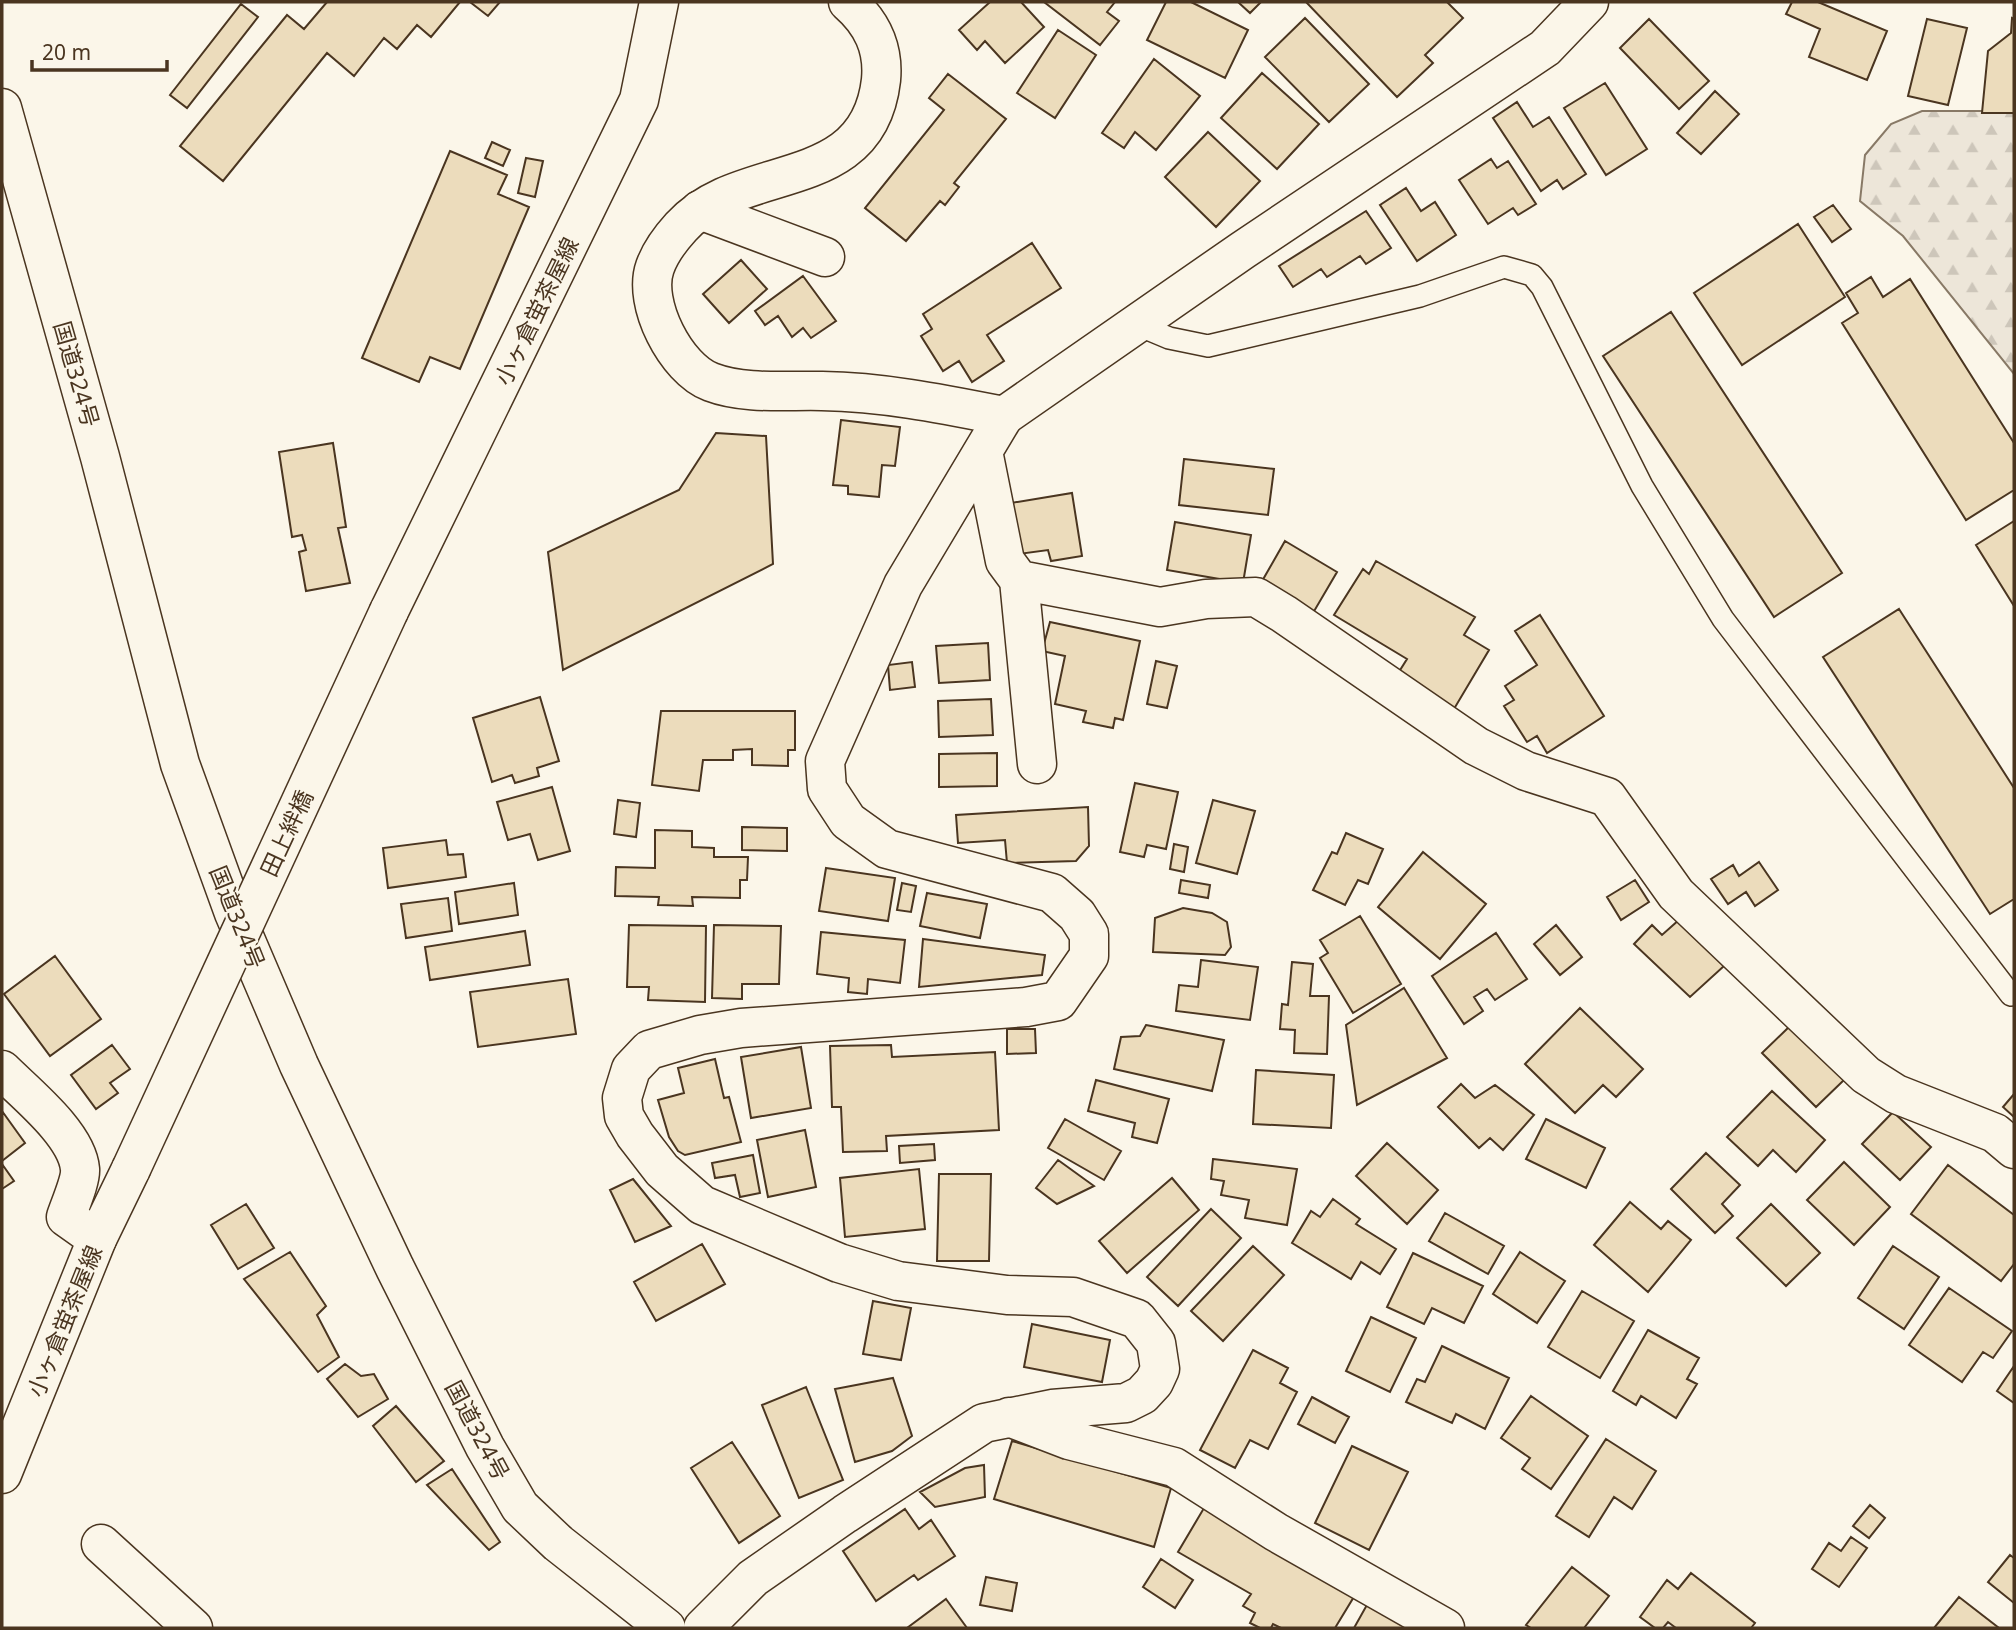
<svg xmlns="http://www.w3.org/2000/svg" width="2016" height="1630" viewBox="0 0 2016 1630" font-family="'Noto Sans','Noto Sans JP',sans-serif">
	<style>
		.forest { fill: url(#forest-firs); stroke: #887966; stroke-width: 2 }
		.building { fill: #ecdcbc; stroke: #4a3520; stroke-width: 2 }
		.lines { fill: none; stroke-linecap: round; stroke-linejoin: round }
		.lane-casing { stroke: #4a3520; stroke-width: 24 }
		.street-casing { stroke: #4a3520; stroke-width: 41 }
		.secondary-casing { stroke: #4a3520; stroke-width: 41 }
		.highway-casing { stroke: #4a3520; stroke-width: 41 }
		.lane { stroke: #fbf6e9; stroke-width: 21 }
		.street { stroke: #fbf6e9; stroke-width: 38 }
		.secondary { stroke: #fbf6e9; stroke-width: 38 }
		.highway { stroke: #fbf6e9; stroke-width: 38 }
		.secondary-bridge-casing { stroke: #4a3520; stroke-width: 41; stroke-linecap: butt }
		.secondary-bridge { stroke: #fbf6e9; stroke-width: 38 }
		.labels { text-anchor: middle; dominant-baseline: central; stroke-width: 5; stroke-linejoin: round; paint-order: stroke }
		.street-label { font-size: 23px; fill: #4a3520; stroke: #fbf6e9 }
	</style>
	<defs>
		<pattern id="forest-firs" width="22" height="20" patternUnits="userSpaceOnUse" patternTransform="scale(1.75)"><rect width="22" height="20" fill="#ede6d9"/><path d="M5 1l3.5 6h-7zM16 11l3.5 6h-7z" fill="#cdc6ba"/></pattern>
	</defs>
	<rect width="100%" height="100%" fill="#fbf6e9"/>
	<path class="forest" d="M 1922,111 L 2014,111 L 2014,374 L 1903,236 L 1860,201 L 1865,155 L 1891,124 Z"/>
	<path class="building" d="M 327,2 L 460,2 L 431,37 L 417,25 L 397,49 L 384,38 L 354,76 L 327,53 L 223,181 L 180,146 L 287,15 L 304,29 Z
		M 470,2 L 500,2 L 488,16 Z
		M 990,2 L 1021,2 L 1044,27 L 1005,63 L 985,41 L 977,50 L 959,30 Z
		M 1044,2 L 1115,2 L 1107,12 L 1119,21 L 1100,45 Z
		M 1166,2 L 1191,2 L 1248,30 L 1225,78 L 1147,40 Z
		M 1238,2 L 1261,2 L 1250,13 Z
		M 1306,2 L 1447,2 L 1463,18 L 1425,55 L 1433,63 L 1397,97 Z
		M 1792,2 L 1818,2 L 1887,31 L 1867,80 L 1809,57 L 1820,29 L 1786,14 Z
		M 241,4 L 258,17 L 187,108 L 170,95 Z
		M 1305,18 L 1369,84 L 1329,122 L 1265,57 Z
		M 2012,18 L 2014,19 L 2014,113 L 1982,113 L 1988,51 L 2011,33 Z
		M 1649,19 L 1709,81 L 1679,109 L 1620,48 Z
		M 1927,19 L 1967,28 L 1948,105 L 1908,96 Z
		M 1058,30 L 1096,55 L 1055,118 L 1017,93 Z
		M 1154,59 L 1200,96 L 1156,150 L 1135,132 L 1124,148 L 1102,133 Z
		M 1262,73 L 1319,124 L 1277,169 L 1221,118 Z
		M 948,74 L 1006,119 L 954,183 L 959,187 L 945,205 L 940,201 L 906,241 L 865,208 L 944,110 L 929,98 Z
		M 1605,83 L 1647,149 L 1606,175 L 1564,108 Z
		M 1715,91 L 1739,114 L 1701,154 L 1677,133 Z
		M 1517,102 L 1533,127 L 1549,117 L 1586,174 L 1563,189 L 1557,180 L 1541,191 L 1493,118 Z
		M 1208,132 L 1260,181 L 1216,227 L 1165,177 Z
		M 492,142 L 510,150 L 503,166 L 485,158 Z
		M 450,151 L 507,175 L 498,194 L 529,207 L 460,369 L 430,357 L 419,382 L 362,358 Z
		M 526,158 L 543,161 L 535,197 L 518,193 Z
		M 1491,159 L 1497,168 L 1508,161 L 1536,204 L 1518,215 L 1513,208 L 1488,224 L 1459,180 Z
		M 1406,188 L 1421,211 L 1435,202 L 1456,235 L 1417,261 L 1380,205 Z
		M 1833,205 L 1851,229 L 1832,242 L 1814,217 Z
		M 1366,211 L 1391,248 L 1366,264 L 1360,256 L 1327,277 L 1321,269 L 1293,287 L 1279,266 Z
		M 1798,224 L 1845,297 L 1742,365 L 1694,293 Z
		M 1032,243 L 1061,288 L 987,335 L 1004,361 L 972,382 L 959,361 L 943,371 L 921,336 L 932,329 L 923,314 Z
		M 741,260 L 767,289 L 729,323 L 703,294 Z
		M 803,276 L 836,321 L 811,338 L 803,328 L 792,337 L 778,316 L 765,325 L 755,311 Z
		M 1871,277 L 1883,297 L 1910,279 L 2014,443 L 2014,490 L 1966,520 L 1842,323 L 1858,313 L 1846,293 Z
		M 1671,312 L 1842,573 L 1774,617 L 1603,356 Z
		M 841,420 L 900,427 L 895,466 L 882,465 L 879,497 L 848,494 L 848,486 L 833,485 Z
		M 716,433 L 766,436 L 773,564 L 563,670 L 548,552 L 679,490 Z
		M 333,443 L 346,527 L 338,528 L 350,583 L 306,591 L 299,552 L 306,550 L 302,535 L 292,537 L 279,452 Z
		M 1184,459 L 1274,469 L 1268,515 L 1179,505 Z
		M 1072,493 L 1082,556 L 1051,561 L 1048,550 L 1019,554 L 1011,503 Z
		M 2014,521 L 2014,606 L 1976,545 Z
		M 1175,522 L 1251,535 L 1243,583 L 1167,570 Z
		M 1285,541 L 1337,572 L 1313,613 L 1261,583 Z
		M 1376,561 L 1475,617 L 1464,635 L 1489,650 L 1454,709 L 1397,675 L 1407,659 L 1334,615 L 1363,569 L 1369,574 Z
		M 1899,609 L 2014,788 L 2014,899 L 1990,914 L 1823,657 Z
		M 1540,615 L 1604,716 L 1547,753 L 1537,736 L 1527,742 L 1504,706 L 1514,700 L 1505,686 L 1537,665 L 1515,631 Z
		M 1050,622 L 1140,641 L 1123,720 L 1115,718 L 1113,728 L 1083,722 L 1086,711 L 1055,704 L 1065,656 L 1042,651 Z
		M 988,643 L 990,680 L 939,683 L 936,646 Z
		M 1156,661 L 1177,666 L 1167,708 L 1147,704 Z
		M 912,662 L 915,687 L 890,690 L 888,665 Z
		M 540,697 L 559,761 L 537,768 L 539,776 L 515,783 L 512,775 L 492,782 L 473,718 Z
		M 991,699 L 993,735 L 939,737 L 938,701 Z
		M 661,711 L 795,711 L 795,750 L 788,750 L 788,766 L 752,765 L 752,749 L 733,750 L 733,760 L 703,760 L 699,791 L 652,785 Z
		M 997,753 L 997,786 L 939,787 L 939,754 Z
		M 1135,783 L 1178,792 L 1166,849 L 1147,845 L 1144,857 L 1120,852 Z
		M 552,787 L 570,851 L 538,860 L 530,834 L 508,840 L 497,802 Z
		M 618,800 L 640,803 L 636,837 L 614,834 Z
		M 1213,800 L 1255,811 L 1237,874 L 1196,863 Z
		M 1088,807 L 1089,846 L 1076,861 L 1007,863 L 1005,840 L 958,843 L 956,815 Z
		M 742,827 L 787,828 L 787,851 L 742,850 Z
		M 655,830 L 692,831 L 692,847 L 714,848 L 714,857 L 748,857 L 747,880 L 740,880 L 740,898 L 692,897 L 693,906 L 658,905 L 659,897 L 615,896 L 616,867 L 655,868 Z
		M 1346,833 L 1383,849 L 1368,884 L 1358,880 L 1345,905 L 1313,890 L 1332,852 L 1337,854 Z
		M 446,840 L 448,855 L 463,854 L 466,877 L 388,888 L 383,848 Z
		M 1174,844 L 1188,847 L 1184,872 L 1170,869 Z
		M 1423,852 L 1486,904 L 1440,959 L 1378,907 Z
		M 1759,862 L 1778,890 L 1755,906 L 1746,892 L 1728,904 L 1711,879 L 1733,865 L 1739,876 Z
		M 826,868 L 895,878 L 888,921 L 819,911 Z
		M 1181,880 L 1210,885 L 1208,898 L 1179,893 Z
		M 1635,880 L 1649,902 L 1621,920 L 1607,897 Z
		M 514,883 L 518,915 L 459,924 L 455,892 Z
		M 902,883 L 916,886 L 911,912 L 897,910 Z
		M 927,893 L 987,904 L 980,938 L 920,926 Z
		M 448,898 L 452,931 L 406,938 L 401,904 Z
		M 1183,908 L 1212,913 L 1227,922 L 1231,947 L 1225,955 L 1153,952 L 1155,918 Z
		M 1360,916 L 1401,984 L 1353,1013 L 1320,958 L 1328,953 L 1320,940 Z
		M 1680,919 L 1724,966 L 1690,997 L 1634,944 L 1652,925 L 1662,935 Z
		M 629,925 L 706,926 L 705,1002 L 648,1000 L 649,987 L 627,987 Z
		M 714,925 L 781,926 L 779,984 L 742,984 L 742,999 L 712,998 Z
		M 1556,925 L 1582,957 L 1560,975 L 1534,944 Z
		M 525,931 L 530,965 L 430,980 L 425,947 Z
		M 821,932 L 905,940 L 900,983 L 868,979 L 867,994 L 848,992 L 849,978 L 817,974 Z
		M 1496,933 L 1527,979 L 1495,1000 L 1487,989 L 1474,997 L 1483,1011 L 1464,1024 L 1432,976 Z
		M 923,939 L 1045,955 L 1042,975 L 919,987 Z
		M 55,956 L 101,1019 L 50,1056 L 4,994 Z
		M 1201,960 L 1258,967 L 1250,1020 L 1176,1011 L 1179,985 L 1198,987 Z
		M 1292,962 L 1313,964 L 1310,996 L 1329,996 L 1327,1054 L 1294,1053 L 1295,1030 L 1280,1029 L 1282,1004 L 1288,1005 Z
		M 568,979 L 576,1034 L 478,1047 L 470,992 Z
		M 1404,988 L 1447,1058 L 1357,1105 L 1346,1025 Z
		M 1580,1008 L 1643,1069 L 1616,1097 L 1603,1085 L 1575,1113 L 1525,1064 Z
		M 1146,1025 L 1224,1040 L 1212,1091 L 1114,1069 L 1121,1037 L 1140,1036 Z
		M 1791,1025 L 1845,1079 L 1816,1107 L 1762,1053 Z
		M 1007,1029 L 1035,1029 L 1036,1053 L 1007,1054 Z
		M 112,1045 L 130,1069 L 110,1083 L 118,1093 L 96,1109 L 71,1075 Z
		M 891,1045 L 892,1057 L 995,1052 L 999,1130 L 886,1136 L 887,1151 L 843,1152 L 841,1107 L 832,1107 L 830,1046 Z
		M 801,1047 L 811,1108 L 751,1118 L 741,1057 Z
		M 715,1059 L 724,1098 L 729,1097 L 741,1142 L 685,1155 L 678,1151 L 669,1137 L 658,1100 L 684,1093 L 678,1068 Z
		M 1256,1070 L 1334,1075 L 1331,1128 L 1253,1124 Z
		M 1096,1080 L 1169,1099 L 1157,1143 L 1132,1137 L 1135,1123 L 1088,1111 Z
		M 1461,1084 L 1475,1098 L 1495,1085 L 1534,1115 L 1503,1150 L 1490,1138 L 1479,1148 L 1438,1107 Z
		M 1772,1091 L 1825,1140 L 1796,1172 L 1773,1150 L 1758,1166 L 1727,1137 Z
		M 2014,1094 L 2014,1117 L 2003,1107 Z
		M 2,1111 L 25,1143 L 2,1161 Z
		M 1893,1112 L 1931,1147 L 1900,1180 L 1862,1144 Z
		M 1065,1119 L 1121,1151 L 1104,1180 L 1048,1148 Z
		M 1546,1119 L 1605,1148 L 1586,1188 L 1526,1159 Z
		M 805,1130 L 816,1187 L 768,1197 L 757,1140 Z
		M 1387,1143 L 1438,1190 L 1407,1224 L 1356,1176 Z
		M 934,1144 L 935,1160 L 900,1163 L 899,1146 Z
		M 1706,1153 L 1740,1185 L 1722,1204 L 1733,1216 L 1715,1233 L 1671,1189 Z
		M 753,1155 L 760,1193 L 740,1197 L 735,1175 L 715,1178 L 712,1163 Z
		M 1213,1159 L 1297,1169 L 1287,1225 L 1245,1218 L 1249,1200 L 1221,1195 L 1224,1181 L 1211,1179 Z
		M 1058,1160 L 1094,1186 L 1057,1204 L 1036,1188 Z
		M 1844,1162 L 1890,1207 L 1854,1245 L 1807,1200 Z
		M 2,1164 L 14,1181 L 2,1189 Z
		M 1948,1165 L 2014,1215 L 2014,1264 L 2001,1281 L 1911,1214 Z
		M 919,1169 L 925,1229 L 845,1237 L 840,1178 Z
		M 939,1174 L 991,1174 L 989,1261 L 937,1261 Z
		M 1172,1178 L 1199,1210 L 1127,1273 L 1099,1241 Z
		M 633,1179 L 671,1226 L 635,1242 L 610,1190 Z
		M 1333,1199 L 1360,1219 L 1356,1224 L 1396,1249 L 1380,1274 L 1361,1262 L 1351,1279 L 1292,1243 L 1311,1211 L 1320,1217 Z
		M 1630,1202 L 1661,1229 L 1668,1221 L 1691,1240 L 1648,1292 L 1594,1245 Z
		M 246,1204 L 274,1248 L 238,1269 L 211,1225 Z
		M 1771,1204 L 1820,1253 L 1786,1286 L 1737,1238 Z
		M 1211,1209 L 1241,1238 L 1178,1306 L 1147,1277 Z
		M 1445,1213 L 1504,1246 L 1488,1274 L 1429,1241 Z
		M 702,1244 L 725,1284 L 656,1321 L 634,1282 Z
		M 1253,1246 L 1284,1275 L 1223,1341 L 1191,1311 Z
		M 1893,1246 L 1939,1277 L 1904,1329 L 1858,1298 Z
		M 290,1252 L 326,1306 L 317,1315 L 339,1357 L 318,1372 L 244,1279 Z
		M 1520,1252 L 1565,1281 L 1537,1323 L 1493,1294 Z
		M 1413,1253 L 1483,1286 L 1464,1323 L 1432,1308 L 1424,1324 L 1387,1307 Z
		M 1949,1288 L 2012,1331 L 1993,1358 L 1983,1352 L 1962,1382 L 1909,1345 Z
		M 1582,1291 L 1634,1321 L 1600,1378 L 1548,1347 Z
		M 873,1301 L 911,1308 L 901,1360 L 863,1354 Z
		M 1371,1317 L 1416,1338 L 1390,1392 L 1346,1371 Z
		M 1032,1324 L 1110,1340 L 1102,1382 L 1024,1367 Z
		M 1648,1330 L 1699,1358 L 1687,1379 L 1697,1384 L 1676,1418 L 1641,1396 L 1636,1405 L 1613,1391 Z
		M 1442,1346 L 1509,1378 L 1485,1429 L 1456,1414 L 1452,1423 L 1406,1402 L 1417,1379 L 1425,1382 Z
		M 1253,1350 L 1288,1368 L 1280,1383 L 1297,1392 L 1268,1449 L 1250,1440 L 1235,1468 L 1200,1450 Z
		M 345,1364 L 361,1376 L 374,1374 L 388,1399 L 358,1417 L 327,1379 Z
		M 2014,1366 L 2014,1403 L 1997,1391 Z
		M 893,1378 L 912,1436 L 892,1451 L 855,1462 L 835,1389 Z
		M 806,1387 L 843,1480 L 799,1498 L 762,1405 Z
		M 1531,1396 L 1588,1436 L 1551,1489 L 1522,1469 L 1530,1458 L 1501,1438 Z
		M 1312,1397 L 1349,1417 L 1335,1443 L 1298,1424 Z
		M 396,1406 L 444,1461 L 416,1482 L 373,1426 Z
		M 1606,1439 L 1656,1471 L 1632,1509 L 1614,1497 L 1589,1537 L 1556,1516 Z
		M 1012,1441 L 1171,1488 L 1154,1547 L 994,1499 Z
		M 732,1442 L 780,1516 L 739,1543 L 691,1468 Z
		M 1352,1446 L 1408,1472 L 1369,1550 L 1315,1523 Z
		M 984,1465 L 985,1497 L 935,1507 L 920,1492 L 965,1468 Z
		M 452,1469 L 500,1542 L 489,1550 L 427,1485 Z
		M 1870,1505 L 1885,1518 L 1869,1538 L 1853,1526 Z
		M 1204,1508 L 1355,1595 L 1335,1628 L 1281,1628 L 1273,1624 L 1271,1628 L 1260,1628 L 1250,1623 L 1255,1613 L 1243,1606 L 1251,1594 L 1178,1552 Z
		M 905,1509 L 919,1529 L 931,1520 L 955,1556 L 918,1580 L 914,1575 L 876,1601 L 843,1551 Z
		M 1851,1537 L 1867,1548 L 1839,1587 L 1812,1569 L 1829,1543 L 1841,1551 Z
		M 2010,1555 L 2014,1558 L 2014,1603 L 1988,1582 Z
		M 1161,1559 L 1193,1580 L 1175,1608 L 1143,1587 Z
		M 1572,1567 L 1609,1596 L 1584,1628 L 1531,1628 L 1526,1625 Z
		M 1691,1573 L 1755,1623 L 1751,1628 L 1676,1628 L 1668,1622 L 1663,1628 L 1655,1628 L 1640,1617 L 1667,1580 L 1678,1589 Z
		M 986,1577 L 1017,1583 L 1012,1611 L 980,1605 Z
		M 1959,1597 L 1999,1628 L 1934,1628 Z
		M 946,1599 L 967,1628 L 907,1628 Z
		M 1368,1603 L 1416,1628 L 1354,1628 Z"/>
	<g class="lines">
		<g class="lane-casing">
			<path id="lane" d="M 1138,325 L 1169,338 L 1208,346 L 1420,296 L 1504,267 L 1532,275 L 1542,287 L 1642,486 L 1723,619 L 2011,995 L 2014,992"/>
		</g>
		<g class="street-casing">
			<path id="street" d="M 700,210 L 825,257
				M 983,451 L 1005,561 L 1019,580 L 1160,607 L 1206,599 L 1256,597 L 1284,614 L 1476,746 L 1526,771 L 1607,797 L 1676,894 L 1866,1075 L 1896,1094 L 1995,1133 L 2014,1149
				M 1019,580 L 1037,764
				M 2,1070 C 25,1093 77,1134 80,1169 C 81,1180 70,1205 66,1217 L 97,1239
				M 1009,1417 L 1069,1440 L 1174,1467 L 1276,1532 L 1445,1628
				M 101,1544 L 193,1628
				M 703,1628 L 753,1578 L 845,1514 L 984,1423 L 1052,1409 L 1126,1403 L 1142,1395 L 1154,1382 L 1160,1369 L 1156,1343 L 1137,1319 L 1073,1297 L 1007,1295 L 898,1281 L 839,1263 L 702,1205 L 662,1170 L 635,1135 L 624,1116 L 622,1098 L 631,1069 L 649,1050 L 700,1035 L 741,1028 L 1026,1007 L 1058,1001 L 1089,956 L 1089,934 L 1077,915 L 1052,893 L 887,849 L 848,821 L 827,789 L 825,761 L 903,585 L 1004,416"/>
		</g>
		<g class="secondary-casing">
			<path id="secondary" d="M 848,2 C 872,23 884,48 881,80 C 868,196 741,160 681,227 C 671,238 660,253 655,267 C 642,303 676,369 711,382 C 745,395 787,390 822,391 C 884,392 943,404 1004,416 L 1243,250 L 1545,48 L 1589,2
				M 389,611 L 639,100 L 659,2
				M 2,1474 L 97,1239 L 131,1169"/>
		</g>
		<g class="highway-casing">
			<path id="highway" d="M 2,108 L 100,457 L 180,764 L 234,913 L 299,1065 L 395,1268 L 485,1447 L 520,1507 L 558,1543 L 666,1628"/>
		</g>
		<use href="#lane" class="lane"/>
		<use href="#street" class="street"/>
		<use href="#secondary" class="secondary"/>
		<use href="#highway" class="highway"/>
		<g class="secondary-bridge-casing">
			<path id="secondary-bridge" d="M 131,1169 L 389,611"/>
		</g>
		<use href="#secondary-bridge" class="secondary-bridge"/>
	</g>
	<g class="labels">
		<g class="street-label">
			<text transform="translate(536 311) rotate(-64)">小ヶ倉蛍茶屋線</text>
			<text transform="translate(77 374) rotate(74)">国道324号</text>
			<text transform="translate(286 833) rotate(-65)">田上絆橋</text>
			<text transform="translate(238 917) rotate(68)">国道324号</text>
			<text transform="translate(64 1321) rotate(-68)">小ヶ倉蛍茶屋線</text>
			<text transform="translate(478 1430) rotate(62)">国道324号</text>
		</g>
	</g>
	<rect width="2016" height="1630" fill="none" stroke="#4a3520" stroke-width="7"/>
	<path d="M32 60v10h135v-10" fill="none" stroke="#4a3520" stroke-width="3.5"/>
	<text x="42" y="60" font-size="21" fill="#4a3520" stroke="#fbf6e9" stroke-width="5" paint-order="stroke">20 m</text>
</svg>
